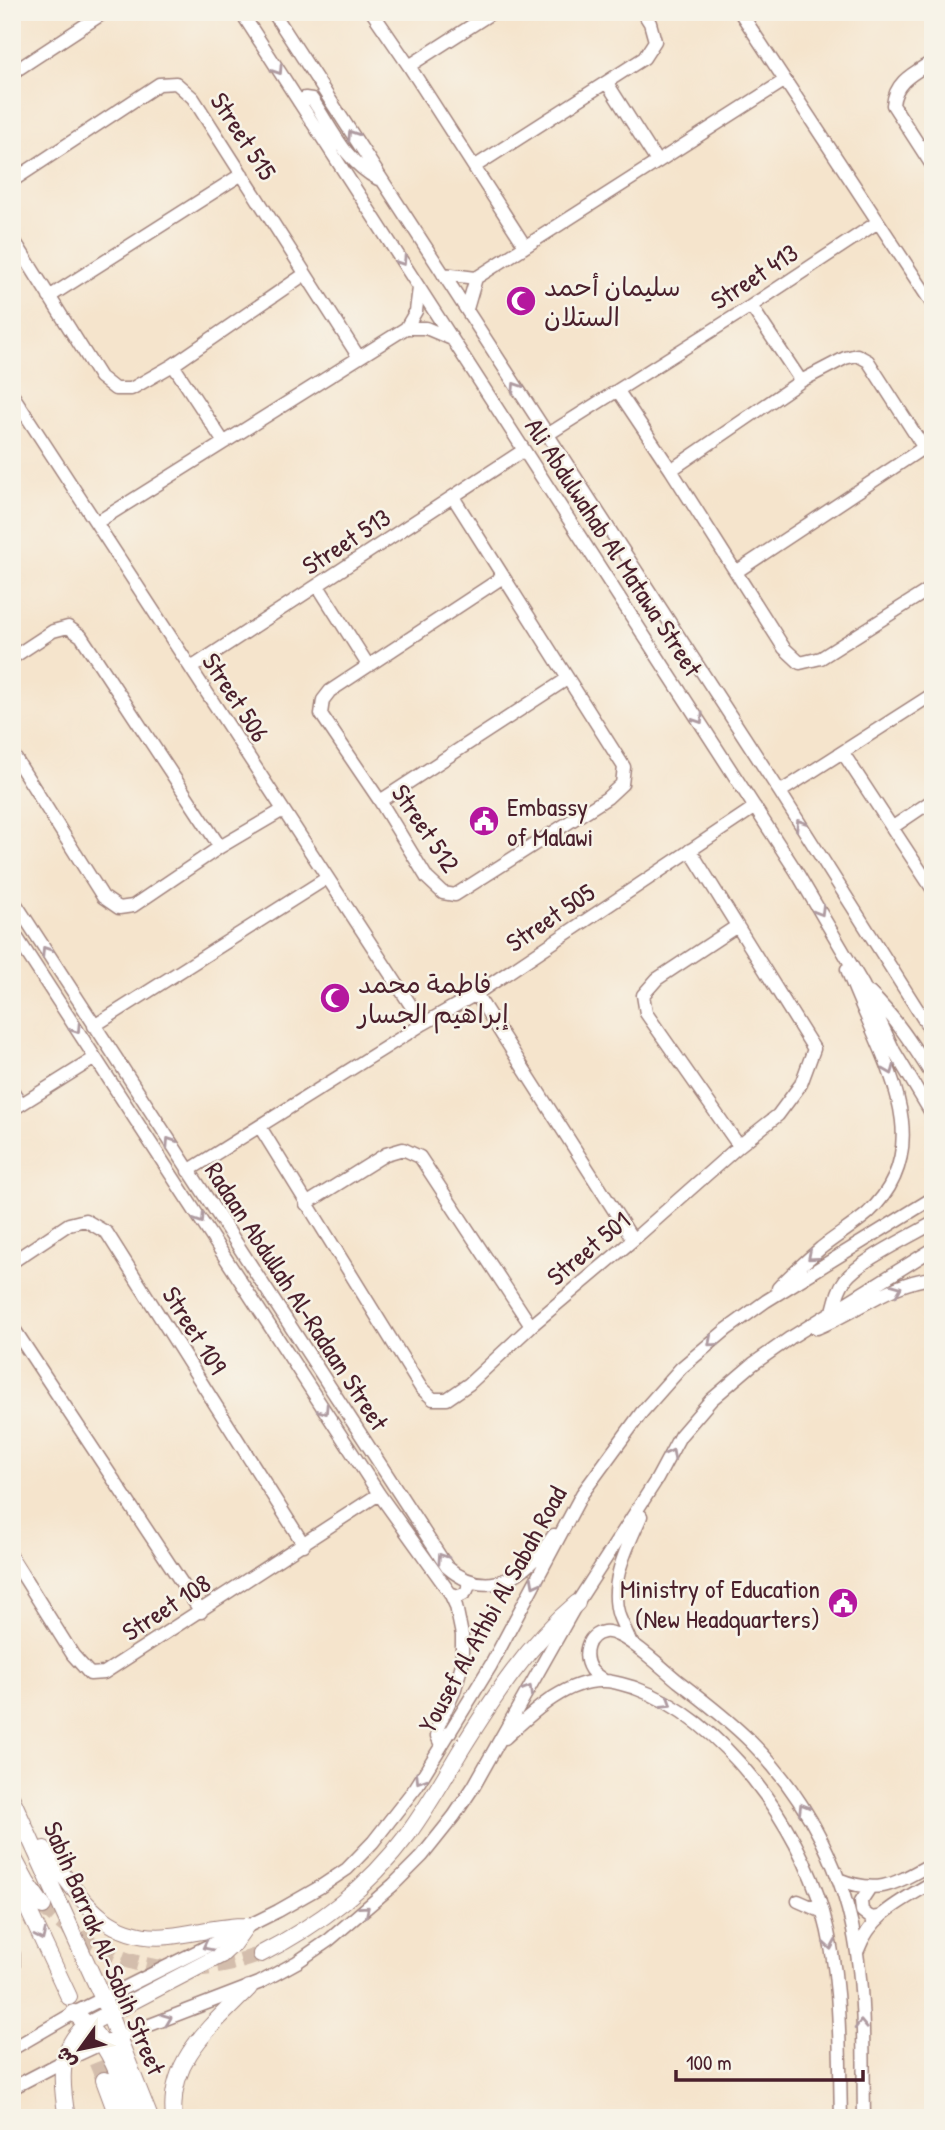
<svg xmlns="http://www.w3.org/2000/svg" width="945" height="2130" viewBox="0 0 945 2130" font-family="'Patrick Hand','Playpen Sans Arabic',sans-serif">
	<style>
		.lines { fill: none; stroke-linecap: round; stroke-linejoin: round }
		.major-tunnel { stroke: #d3bdac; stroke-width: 16; stroke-dasharray: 16 8; stroke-linecap: butt }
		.minor-casing { stroke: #a0827c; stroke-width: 15 }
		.major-casing { stroke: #a0827c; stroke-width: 18 }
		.minor { stroke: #fff; stroke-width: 12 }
		.major { stroke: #fff; stroke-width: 16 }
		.oneway { stroke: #ae9aa0 }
		.labels { text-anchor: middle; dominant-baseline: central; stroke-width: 5; stroke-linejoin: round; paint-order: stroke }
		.street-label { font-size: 26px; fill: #4a1f2b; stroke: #f7f3e8 }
		.poi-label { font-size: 26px; fill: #4a1f2b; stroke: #f7f3e8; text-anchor: start }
	</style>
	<rect width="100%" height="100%" fill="#f7f3e8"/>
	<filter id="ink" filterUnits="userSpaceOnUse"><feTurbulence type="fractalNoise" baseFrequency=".0143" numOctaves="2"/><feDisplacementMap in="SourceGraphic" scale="14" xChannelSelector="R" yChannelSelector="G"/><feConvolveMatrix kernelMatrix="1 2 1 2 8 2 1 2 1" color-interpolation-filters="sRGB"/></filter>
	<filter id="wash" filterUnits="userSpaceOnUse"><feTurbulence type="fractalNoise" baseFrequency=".00686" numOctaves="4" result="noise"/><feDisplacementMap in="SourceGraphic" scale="28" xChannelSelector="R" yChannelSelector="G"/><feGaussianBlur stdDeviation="1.57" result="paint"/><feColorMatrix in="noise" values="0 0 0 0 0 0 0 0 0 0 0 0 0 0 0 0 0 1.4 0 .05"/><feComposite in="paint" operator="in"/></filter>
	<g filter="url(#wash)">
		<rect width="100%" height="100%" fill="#f5e4cc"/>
	</g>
	<g filter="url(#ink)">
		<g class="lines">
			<path class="major-tunnel" d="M 43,1906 C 105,1968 179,1985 261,1954
				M 78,2018 L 104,2080"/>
			<g class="minor-casing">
				<path id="minor" d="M 241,12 L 796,871 L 863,985 L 894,1051 L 933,1116
					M 273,12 L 780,792 L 933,1034
					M 372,12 L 409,66 L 525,246
					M 740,12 L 933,305
					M 933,61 C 914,73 895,81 893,105 L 933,167
					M 409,66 L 493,12
					M 12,73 L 105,12
					M 607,83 L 656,160
					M 299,102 L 305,98 L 312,99 C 331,127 346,163 378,179
					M 474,167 L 644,58 L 655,41 L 650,23 L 643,12
					M 12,181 L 159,84 L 176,83 L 193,98 L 358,356
					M 12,237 L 100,377 L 115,389 L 131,389 L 173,365 L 305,274
					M 443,274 L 476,278 L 784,81
					M 49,297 L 242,174
					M 751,306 L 801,381
					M 467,309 L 476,278
					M 406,328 L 426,328 L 452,339
					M 173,365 L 223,441
					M 618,391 L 671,470 L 784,648 L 800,663 L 821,658 L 933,587
					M 12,394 L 423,1024
					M 547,435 L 751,306 L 878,222
					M 671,470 L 801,381 L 845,358 L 857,355 L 868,361 L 933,462
					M 453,497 L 624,767 L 622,784 L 607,798 L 455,895 L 443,893 L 427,878 L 380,801 L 321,714 L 323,700 L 330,691 L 503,577
					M 96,523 L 406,328 L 416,311 L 419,288
					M 736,572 L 923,448
					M 318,586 L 368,665
					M 12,658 L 53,631 L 68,627 L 81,636 L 220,847
					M 191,668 L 524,450
					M 12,753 L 103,897 L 119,908 L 133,906 L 220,847 L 283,810
					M 843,753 L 933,890
					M 780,792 L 933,694
					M 380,801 L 567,679
					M 893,827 L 933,800
					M 12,898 L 447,1567 C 490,1604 528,1573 554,1535
					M 737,926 L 657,979 L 643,995 L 646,1013 L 739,1146
					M 12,930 L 379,1494 L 450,1593 L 456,1606 L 462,1635 L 462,1664 L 454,1692 L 438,1727 L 437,1736 L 441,1745
					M 870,993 C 896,1018 914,1047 933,1077
					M 476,994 L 633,1240
					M 94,1026 L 327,878
					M 12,1090 L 21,1104
					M 12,1110 L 95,1058
					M 260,1127 L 421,1388 L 433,1399 L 447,1399 L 469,1384 L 531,1326 L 633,1240 L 739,1146 L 778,1115 L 801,1084 L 814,1049 L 690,850
					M 188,1171 L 423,1024 L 476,994 L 755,807
					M 306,1204 L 386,1154 L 403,1149 L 420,1157 L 531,1326
					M 12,1262 L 69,1224 L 85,1220 L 107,1233 L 304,1545
					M 778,1288 C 791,1274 806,1261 821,1248 C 836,1236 853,1226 868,1213 C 945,1141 874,1047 847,969
					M 833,1311 C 836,1300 838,1289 845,1280 C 860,1260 910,1237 933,1223
					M 12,1326 L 201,1612
					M 817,1328 C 855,1313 891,1282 933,1278
					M 12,1558 L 73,1655 L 90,1674 L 104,1673 L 379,1494
					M 450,1593 L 458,1596 C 467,1594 470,1588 467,1580
					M 630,1641 C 627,1633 622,1624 619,1616 C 608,1582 628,1546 641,1516
					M 603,1680 C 599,1677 594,1674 591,1670 C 582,1656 586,1635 604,1632 C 622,1629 662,1668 678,1681 C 703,1700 729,1720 751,1742 C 807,1798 846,1874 857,1953 C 865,2007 863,2063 864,2118
					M 505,1738 C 531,1714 566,1679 604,1681 C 614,1681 625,1685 635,1688 C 723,1719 798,1824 823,1912 C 842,1978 839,2049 841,2118
					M 838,1879 C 880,1896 896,1883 933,1863
					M 869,1889 L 861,1901 L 862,1911 L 871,1918 L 878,1917
					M 798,1901 L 823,1912
					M 858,1950 C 871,1914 902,1901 933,1882
					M 12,2049 L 74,2013 L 278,1911 L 320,1887 L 347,1869 L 373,1842 L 416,1787 L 491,1665 L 582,1494 L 642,1412 L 681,1368 L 726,1330 L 766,1301 L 933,1198
					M 12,2088 L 64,2061 L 103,2043 L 259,1983 L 297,1962 L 329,1940 L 393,1885 L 422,1856 L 454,1816 L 474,1786 L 577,1603 L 657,1479 L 680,1436 L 711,1400 L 753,1364 L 790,1338 L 933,1249"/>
			</g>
			<g class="major-casing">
				<path id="major" d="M 12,1799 L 103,1999 L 150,2118
					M 44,1849 C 78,1894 104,1943 170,1936 C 196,1933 220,1926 246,1926
					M 12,1855 L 27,1883 L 43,1906
					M 12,1875 L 69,1997
					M 261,1954 C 321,1923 367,1889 408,1834 C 427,1808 443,1780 459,1753 C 493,1698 528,1644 577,1603
					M 12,1955 L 12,1995
					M 74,2013 C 109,2039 120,2079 135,2118
					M 104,2080 L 118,2118
					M 67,2118 C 61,2084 57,2050 85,2026 L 221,1955 L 233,1944 L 246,1926
					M 174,2118 C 167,2059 213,2025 249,1988"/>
			</g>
			<use href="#minor" class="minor"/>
			<use href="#major" class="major"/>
		</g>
		<defs><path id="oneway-chevron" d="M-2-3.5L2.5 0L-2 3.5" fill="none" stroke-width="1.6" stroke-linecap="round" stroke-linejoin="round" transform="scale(1.75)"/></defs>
		<g class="oneway">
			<use href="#oneway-chevron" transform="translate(278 70) rotate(57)"/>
			<use href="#oneway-chevron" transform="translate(352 135) rotate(-123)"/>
			<use href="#oneway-chevron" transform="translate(402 261) rotate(57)"/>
			<use href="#oneway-chevron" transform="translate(516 387) rotate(-123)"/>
			<use href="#oneway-chevron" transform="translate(699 719) rotate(57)"/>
			<use href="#oneway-chevron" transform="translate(800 824) rotate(-123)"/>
			<use href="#oneway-chevron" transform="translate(820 911) rotate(59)"/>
			<use href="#oneway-chevron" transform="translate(46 951) rotate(-123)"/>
			<use href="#oneway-chevron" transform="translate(76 1029) rotate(57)"/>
			<use href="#oneway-chevron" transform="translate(890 1070) rotate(68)"/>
			<use href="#oneway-chevron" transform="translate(170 1142) rotate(-123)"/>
			<use href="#oneway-chevron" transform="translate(200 1219) rotate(57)"/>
			<use href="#oneway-chevron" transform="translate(812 1256) rotate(139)"/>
			<use href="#oneway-chevron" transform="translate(897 1289) rotate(-22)"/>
			<use href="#oneway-chevron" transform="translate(712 1342) rotate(139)"/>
			<use href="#oneway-chevron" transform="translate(324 1410) rotate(57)"/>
			<use href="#oneway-chevron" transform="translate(671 1454) rotate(-62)"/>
			<use href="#oneway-chevron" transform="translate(442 1558) rotate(-124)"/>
			<use href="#oneway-chevron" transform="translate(535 1583) rotate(118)"/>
			<use href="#oneway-chevron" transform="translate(528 1690) rotate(-59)"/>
			<use href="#oneway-chevron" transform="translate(667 1703) rotate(32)"/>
			<use href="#oneway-chevron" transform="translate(420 1779) rotate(122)"/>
			<use href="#oneway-chevron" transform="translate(803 1808) rotate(-121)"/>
			<use href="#oneway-chevron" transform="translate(365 1910) rotate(-40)"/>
			<use href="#oneway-chevron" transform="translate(41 1936) rotate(65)"/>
			<use href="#oneway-chevron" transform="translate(830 1945) rotate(80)"/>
			<use href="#oneway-chevron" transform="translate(207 1946) rotate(153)"/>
			<use href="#oneway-chevron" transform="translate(167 2019) rotate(-21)"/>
			<use href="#oneway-chevron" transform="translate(861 2025) rotate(-92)"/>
		</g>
	</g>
	<defs>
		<g id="mosque-disc" transform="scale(1.575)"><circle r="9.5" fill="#b5179e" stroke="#f7f3e8"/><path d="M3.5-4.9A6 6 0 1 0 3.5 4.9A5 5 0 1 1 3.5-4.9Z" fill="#fff"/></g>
		<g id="civic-disc" transform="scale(1.575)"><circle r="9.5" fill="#b5179e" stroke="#f7f3e8"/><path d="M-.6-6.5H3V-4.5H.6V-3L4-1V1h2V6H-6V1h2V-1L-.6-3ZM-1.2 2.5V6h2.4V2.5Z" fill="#fff"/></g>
	</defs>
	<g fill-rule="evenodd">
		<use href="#mosque-disc" x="521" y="301"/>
		<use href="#civic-disc" x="484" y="821"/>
		<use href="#mosque-disc" x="335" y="998"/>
		<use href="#civic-disc" x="843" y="1603"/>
	</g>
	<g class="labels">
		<g class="street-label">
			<text transform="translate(244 136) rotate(57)">Street 515</text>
			<text transform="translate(754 276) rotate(-33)">Street 413</text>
			<text transform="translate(346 541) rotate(-33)">Street 513</text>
			<text transform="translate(614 547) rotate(57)">Ali Abdulwahab Al Matawa Street</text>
			<text transform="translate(236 697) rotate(57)">Street 506</text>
			<text transform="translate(426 828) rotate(56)">Street 512</text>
			<text transform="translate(550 917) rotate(-34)">Street 505</text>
			<text transform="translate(588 1248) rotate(-40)">Street 501</text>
			<text transform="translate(297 1296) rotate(57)">Radaan Abdullah Al-Radaan Street</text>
			<text transform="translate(195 1330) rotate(58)">Street 109</text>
			<text transform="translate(166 1607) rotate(-33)">Street 108</text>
			<text transform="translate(492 1609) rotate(-61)">Yousef Al Athbi Al Sabah Road</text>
			<text transform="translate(105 1948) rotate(67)">Sabih Barrak Al-Sabih Street</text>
		</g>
		<g class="poi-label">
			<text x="544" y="286">سليمان أحمد<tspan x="544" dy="30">الستلان</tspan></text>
			<text x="507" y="806">Embassy<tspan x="507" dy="30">of Malawi</tspan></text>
			<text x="358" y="983">فاطمة محمد<tspan x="358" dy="30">إبراهيم الجسار</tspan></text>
			<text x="820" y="1588" text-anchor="end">Ministry of Education<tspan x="820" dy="30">(New Headquarters)</tspan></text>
		</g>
	</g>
	<rect width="945" height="2130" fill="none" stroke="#f7f3e8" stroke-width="42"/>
	<g transform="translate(80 2049) rotate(237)" stroke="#f7f3e8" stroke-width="5" paint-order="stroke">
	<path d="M0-5L12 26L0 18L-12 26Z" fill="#4a1f2b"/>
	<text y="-10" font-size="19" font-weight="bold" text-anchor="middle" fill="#4a1f2b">ش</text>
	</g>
	<path d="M676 2070v10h187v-10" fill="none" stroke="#4a1f2b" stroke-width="3.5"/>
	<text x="686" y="2070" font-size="21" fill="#4a1f2b" stroke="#f7f3e8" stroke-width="5" paint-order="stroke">100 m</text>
</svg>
